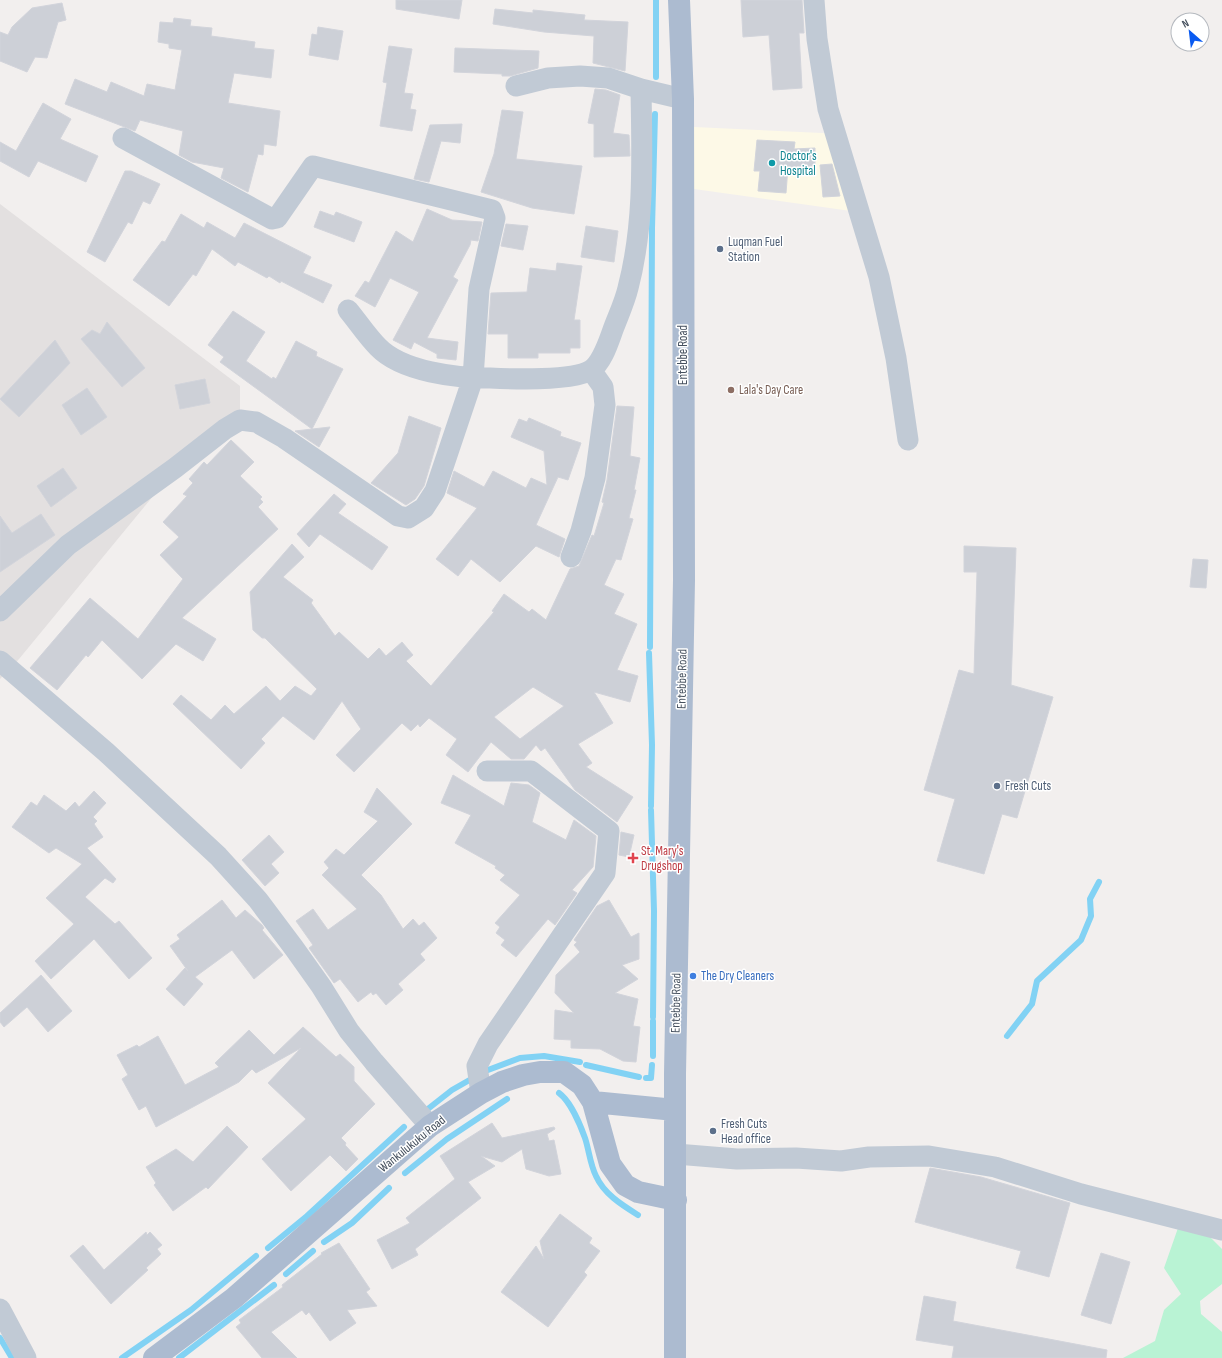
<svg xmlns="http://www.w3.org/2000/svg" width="1222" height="1358" viewBox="0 0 1222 1358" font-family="'Sofia Sans Condensed',sans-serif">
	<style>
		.commercial { fill: #fdf9e7 }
		.education { fill: #e3e0e0 }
		.green { fill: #b9f3d4 }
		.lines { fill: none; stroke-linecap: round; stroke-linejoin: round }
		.stream { stroke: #82d2f4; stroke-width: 6 }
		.building { fill: #cdd0d7; stroke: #d2d4db; fill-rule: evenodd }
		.minor { stroke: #c1cad5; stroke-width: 21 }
		.major { stroke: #acbbd0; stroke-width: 22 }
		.culture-dot { fill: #0f9aa8; stroke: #fff; stroke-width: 1.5 }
		.service-dot { fill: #5c6f8a; stroke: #fff; stroke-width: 1.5 }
		.education-dot { fill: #8d6e63; stroke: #fff; stroke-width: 1.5 }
		.health-dot { fill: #e0444e; stroke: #fff; stroke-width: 1.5 }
		.shop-dot { fill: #3f7fe0; stroke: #fff; stroke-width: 1.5 }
		.labels { text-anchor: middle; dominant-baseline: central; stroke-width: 3; stroke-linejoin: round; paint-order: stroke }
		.culture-label { font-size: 13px; fill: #0d838f; stroke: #fff; text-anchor: start }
		.service-label { font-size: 13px; fill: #4e5e75; stroke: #fff; text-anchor: start }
		.street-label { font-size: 13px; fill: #45505e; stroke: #fff }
		.education-label { font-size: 13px; fill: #785e54; stroke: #fff; text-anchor: start }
		.health-label { font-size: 13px; fill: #be3a42; stroke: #fff; text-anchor: start }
		.shop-label { font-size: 13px; fill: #366cbe; stroke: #fff; text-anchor: start }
	</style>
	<rect width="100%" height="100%" fill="#f2efee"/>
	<path class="commercial" d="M 694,127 L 844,134 L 865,213 L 694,189 Z"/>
	<path class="education" d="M 0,204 L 240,386 L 240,414 L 163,484 L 19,659 L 0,679 Z"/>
	<path class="green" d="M 1178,1228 L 1203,1230 L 1222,1249 L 1222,1284 L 1200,1301 L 1201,1314 L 1222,1332 L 1222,1358 L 1123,1358 L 1155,1341 L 1164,1310 L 1181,1294 L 1164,1268 Z"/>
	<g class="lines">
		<path class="stream" d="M 656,0 L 656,77
			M 650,647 L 652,228 L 655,114
			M 649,653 L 652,745 L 651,806
			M 651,810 L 654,911 L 653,1017
			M 1007,1036 L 1032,1004 L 1037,981 L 1081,940 L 1091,916 L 1090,899 L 1099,882
			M 653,1056 L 653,1021
			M 586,1065 L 639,1077
			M 488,1070 L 520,1058 L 544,1056 L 580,1062
			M 646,1078 L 651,1078 L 652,1065
			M 559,1093 C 570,1101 580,1124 585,1138 C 589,1150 590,1164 596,1176 C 604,1194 622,1205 638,1215
			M 424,1112 L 452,1090 L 473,1078
			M 405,1173 L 447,1139 L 507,1099
			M 324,1242 L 352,1223 L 389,1188
			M 268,1248 L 307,1216 L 404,1127
			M 286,1274 L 313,1251
			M 0,1338 L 12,1358
			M 122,1358 L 191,1310 L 256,1256
			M 179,1358 L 274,1285"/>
	</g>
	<path class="building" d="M 396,0 L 462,0 L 459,19 L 396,9 Z
		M 741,0 L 802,0 L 804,33 L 799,33 L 802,88 L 773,90 L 769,35 L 743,37 Z
		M 62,3 L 66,20 L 58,22 L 47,58 L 35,57 L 27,72 L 0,61 L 0,32 L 8,35 L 12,27 L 32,8 Z
		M 495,9 L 533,13 L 533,10 L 585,15 L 584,20 L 628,22 L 625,71 L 593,63 L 594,36 L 544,32 L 493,24 Z
		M 174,18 L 191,20 L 190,26 L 212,28 L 211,36 L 255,42 L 254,48 L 274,50 L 271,78 L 234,73 L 228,103 L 280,111 L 276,146 L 264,144 L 263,155 L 258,154 L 248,192 L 221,178 L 224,168 L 192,162 L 179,155 L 183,131 L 140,120 L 135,131 L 65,104 L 75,79 L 107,92 L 111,82 L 144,96 L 147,84 L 175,90 L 182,50 L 169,48 L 169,44 L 158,42 L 160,22 L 173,23 Z
		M 318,27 L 343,31 L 338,60 L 309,55 L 312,34 L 317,35 Z
		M 389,46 L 412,49 L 404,93 L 413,94 L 410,109 L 416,110 L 412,131 L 380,126 L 387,83 L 383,82 Z
		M 455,48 L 539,51 L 538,68 L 510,76 L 502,76 L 502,74 L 454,72 Z
		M 595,89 L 606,90 L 620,95 L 613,133 L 629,135 L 630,156 L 594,157 L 594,124 L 588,123 Z
		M 43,103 L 71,119 L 60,139 L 98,156 L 86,182 L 38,161 L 29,177 L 0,161 L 0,142 L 16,151 Z
		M 502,110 L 523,112 L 516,159 L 582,166 L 574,214 L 532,208 L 481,192 L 494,154 Z
		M 462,124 L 460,143 L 441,141 L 429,182 L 414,179 L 430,125 Z
		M 757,140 L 795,142 L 794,149 L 815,148 L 815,166 L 788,167 L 786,193 L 758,191 L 760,171 L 754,171 Z
		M 832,164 L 840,196 L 823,197 L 820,165 Z
		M 125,171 L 131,171 L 160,184 L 150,204 L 143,201 L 132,224 L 128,222 L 105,262 L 87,252 Z
		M 427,209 L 452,220 L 482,222 L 478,241 L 471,240 L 470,245 L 453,277 L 458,280 L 427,338 L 458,342 L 456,360 L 437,358 L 437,354 L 414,342 L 411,349 L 393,340 L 419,292 L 390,278 L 375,307 L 355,296 L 365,281 L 369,283 L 396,231 L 413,242 Z
		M 320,211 L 334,216 L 336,212 L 362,222 L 354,242 L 314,227 Z
		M 181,214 L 204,228 L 207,222 L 235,238 L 244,223 L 311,257 L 303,273 L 332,285 L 323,303 L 281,281 L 280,283 L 269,276 L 267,278 L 238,262 L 235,266 L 212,249 L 196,276 L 193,274 L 169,306 L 133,280 L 162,241 L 165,242 Z
		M 506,224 L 528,226 L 523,250 L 501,246 Z
		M 586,226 L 618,231 L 614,262 L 581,257 Z
		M 557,263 L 582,266 L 574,320 L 580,320 L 580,348 L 570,348 L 570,353 L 538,353 L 538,358 L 508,358 L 508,334 L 488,334 L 491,293 L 527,292 L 530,268 L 556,271 Z
		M 233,311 L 265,332 L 246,361 L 272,379 L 273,377 L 276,379 L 296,341 L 317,352 L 316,356 L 343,369 L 312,429 L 220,362 L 224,357 L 208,345 Z
		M 107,322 L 145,368 L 122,387 L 81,339 L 92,330 L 100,334 Z
		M 55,340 L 70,363 L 19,417 L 0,399 Z
		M 205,379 L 210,403 L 180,409 L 175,385 Z
		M 87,388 L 107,417 L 81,435 L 62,405 Z
		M 617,406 L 634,407 L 630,456 L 640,458 L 634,490 L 636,490 L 629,518 L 633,519 L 621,560 L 616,559 L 604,585 L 624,594 L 614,614 L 637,624 L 617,670 L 638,676 L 630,702 L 594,692 L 613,723 L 578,744 L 592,763 L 586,767 L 633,797 L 617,822 L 575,790 L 545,748 L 541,751 L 536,745 L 524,759 L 511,759 L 491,742 L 468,772 L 446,755 L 457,739 L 429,718 L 420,727 L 418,724 L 411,731 L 402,723 L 354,772 L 336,755 L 361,729 L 342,701 L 314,740 L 283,716 L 261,739 L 265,743 L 241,769 L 173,704 L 181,695 L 211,720 L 225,705 L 234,714 L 266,686 L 280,701 L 295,686 L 311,696 L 317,689 L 265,638 L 262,638 L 253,630 L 250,592 L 292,544 L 304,557 L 283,577 L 313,600 L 311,603 L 335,636 L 339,632 L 368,659 L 379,648 L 386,656 L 402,642 L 413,655 L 406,661 L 431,686 L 494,612 L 492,611 L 504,594 L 529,612 L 532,609 L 546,620 L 570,569 L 579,566 L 592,535 L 594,536 L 604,503 L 602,502 L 607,480 ZM 533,687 L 564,706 L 520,739 L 494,717 Z
		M 409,416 L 441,428 L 424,486 L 415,499 L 406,505 L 371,483 L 398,453 Z
		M 529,418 L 561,432 L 560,436 L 581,443 L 568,480 L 558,477 L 536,525 L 565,539 L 559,557 L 536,546 L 500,582 L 471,559 L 458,576 L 436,559 L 477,508 L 447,493 L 454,471 L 484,487 L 493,471 L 526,488 L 531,478 L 547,485 L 544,451 L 511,437 L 519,419 L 527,422 Z
		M 330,427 L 319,447 L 295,431 Z
		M 231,440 L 254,462 L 240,476 L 262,497 L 260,499 L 263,502 L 258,507 L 278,529 L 182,618 L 216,639 L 203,661 L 176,644 L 142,679 L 102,640 L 88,657 L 86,655 L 57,690 L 30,668 L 90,598 L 138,639 L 183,579 L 160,555 L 179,537 L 163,522 L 187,496 L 183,494 L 193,483 L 189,479 L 204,462 L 207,465 Z
		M 63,468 L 77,488 L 51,507 L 37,486 Z
		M 334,494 L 346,504 L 338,513 L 388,547 L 372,570 L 320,534 L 309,547 L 297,534 Z
		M 41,514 L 55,535 L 0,572 L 0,516 L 12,533 Z
		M 964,546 L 1016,548 L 1011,685 L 1053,697 L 1017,818 L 1002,814 L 984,874 L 937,861 L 955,799 L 924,790 L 959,670 L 974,674 L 977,572 L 964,572 Z
		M 1193,559 L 1208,560 L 1206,588 L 1190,587 Z
		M 453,775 L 504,806 L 511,783 L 529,785 L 540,793 L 532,822 L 566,840 L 574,820 L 596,836 L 593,867 L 572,890 L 577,893 L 555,925 L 548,919 L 516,957 L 501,945 L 505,940 L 496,933 L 500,927 L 495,923 L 520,895 L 500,880 L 505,875 L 495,868 L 496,866 L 455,843 L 471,815 L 441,803 Z
		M 377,788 L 412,824 L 361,875 L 381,895 L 403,929 L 413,919 L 419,926 L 424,922 L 437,938 L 420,954 L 425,960 L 398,984 L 403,990 L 386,1005 L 376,993 L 373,995 L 371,992 L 358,1002 L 340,979 L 334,983 L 309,948 L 313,945 L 296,921 L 313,909 L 328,930 L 357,909 L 322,875 L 329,868 L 324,862 L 336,849 L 344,855 L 378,821 L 364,812 Z
		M 94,791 L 106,803 L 93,817 L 97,821 L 94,824 L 103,837 L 87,848 L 116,879 L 113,883 L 105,878 L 85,897 L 115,924 L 119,921 L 152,958 L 129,979 L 94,939 L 51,979 L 35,961 L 74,924 L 46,898 L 82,864 L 56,848 L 49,853 L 12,827 L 31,802 L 37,806 L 44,795 L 66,811 L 75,802 L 79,807 Z
		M 621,832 L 634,835 L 629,857 L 619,855 Z
		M 269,835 L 284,852 L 271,864 L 279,873 L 265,886 L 242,860 Z
		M 222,900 L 236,918 L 245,910 L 262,925 L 264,928 L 262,930 L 283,955 L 254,979 L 232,950 L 195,977 L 203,984 L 184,1006 L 166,989 L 185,968 L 188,971 L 170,946 L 180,939 L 177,935 Z
		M 609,900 L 631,937 L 639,933 L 639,959 L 622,965 L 638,979 L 615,993 L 638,999 L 633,1026 L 640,1027 L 636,1062 L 623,1061 L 600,1049 L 571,1048 L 571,1040 L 554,1039 L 555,1010 L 574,1013 L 555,993 L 556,975 L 580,952 L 574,945 L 577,942 L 574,940 L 597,906 Z
		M 41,975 L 72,1011 L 48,1032 L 27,1007 L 4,1027 L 0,1022 L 0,1013 Z
		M 303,1027 L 336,1057 L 340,1054 L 354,1067 L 354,1081 L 375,1104 L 341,1138 L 346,1143 L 345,1145 L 358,1159 L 346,1171 L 330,1155 L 291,1191 L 262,1159 L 306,1119 L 268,1083 L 301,1048 L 256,1073 L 252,1069 L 239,1082 L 156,1127 L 146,1106 L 139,1110 L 122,1079 L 128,1075 L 117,1055 L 137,1045 L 139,1047 L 158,1036 L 185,1085 L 219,1067 L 215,1063 L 249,1030 L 274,1055 Z
		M 492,1123 L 502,1138 L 554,1127 L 555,1129 L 547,1134 L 549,1141 L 554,1140 L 561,1174 L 549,1176 L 526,1169 L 522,1149 L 502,1162 L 481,1156 L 495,1166 L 468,1182 L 481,1198 L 415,1249 L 418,1255 L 392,1269 L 377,1240 L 410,1223 L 406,1218 L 455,1179 L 440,1156 Z
		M 227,1126 L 248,1147 L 208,1189 L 206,1187 L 173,1211 L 154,1185 L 156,1183 L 146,1167 L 176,1149 L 193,1162 Z
		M 930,1168 L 981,1177 L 1070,1203 L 1049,1277 L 1016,1268 L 1021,1251 L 915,1222 Z
		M 560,1214 L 592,1238 L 589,1243 L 600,1251 L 584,1272 L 587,1275 L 548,1327 L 501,1292 L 536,1246 L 544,1259 L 540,1241 Z
		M 146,1232 L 147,1235 L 150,1232 L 162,1245 L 157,1249 L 161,1254 L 146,1268 L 148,1270 L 111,1304 L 70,1256 L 83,1245 L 104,1270 Z
		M 339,1243 L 370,1289 L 366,1292 L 377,1306 L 347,1310 L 356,1323 L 330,1341 L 309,1312 L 306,1315 L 302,1310 L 271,1332 L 297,1358 L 262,1358 L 236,1327 L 241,1323 L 239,1320 L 283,1287 L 282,1285 L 322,1254 L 321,1253 Z
		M 1101,1253 L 1130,1262 L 1111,1324 L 1081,1315 Z
		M 924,1296 L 956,1302 L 953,1321 L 1107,1350 L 1106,1358 L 952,1358 L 954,1346 L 916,1340 Z"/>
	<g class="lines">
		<path class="minor" d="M 814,0 L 817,39 L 828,109 L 879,277 L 896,358 L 908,440
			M 516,86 L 548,78 L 580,76 L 608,78 L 641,89 L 683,99
			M 348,310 C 358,322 367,336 378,347 C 402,372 457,378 490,378 C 511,379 574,381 591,370 C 603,362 609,340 614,327 C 619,314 625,301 628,288 C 645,223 642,156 641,89
			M 571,557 L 581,531 L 595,478 L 605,405 L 603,387 L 591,370
			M 0,611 L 68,545 L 175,468 L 225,429 L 240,420 L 256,422 L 284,438 L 398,516 L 408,518 L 424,508 L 435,491 L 473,378 L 479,289 L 495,218 L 492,210 L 313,166 L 277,218 L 272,219 L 123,138
			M 0,661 L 106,752 L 218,856 L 258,900 L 294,948 L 321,986 L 349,1031 L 374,1062 L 430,1126
			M 481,1093 L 477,1066 L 488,1044 L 605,873 L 609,831 L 531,771 L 487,771
			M 676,1154 L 737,1159 L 796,1158 L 841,1161 L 869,1157 L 929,1156 L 995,1167 L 1081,1194 L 1222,1230
			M 0,1309 L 26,1358"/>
		<path class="major" d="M 593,1102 L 675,1110
			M 154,1358 L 234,1298 L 430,1126 L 481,1093 L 502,1082 L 523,1075 L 540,1072 L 564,1072 L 582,1085 L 593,1102 L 610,1164 L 625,1185 L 638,1192 L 676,1200
			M 675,1358 L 675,1074 L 684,580 L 683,99 L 679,0"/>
	</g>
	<circle class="culture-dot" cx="772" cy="163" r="4"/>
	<g class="service-dot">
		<circle cx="720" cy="249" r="4"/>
		<circle cx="997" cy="786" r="4"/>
		<circle cx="713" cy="1131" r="4"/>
	</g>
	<circle class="education-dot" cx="731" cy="390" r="4"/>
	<path class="health-dot" d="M631 852h4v4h4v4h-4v4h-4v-4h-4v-4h4z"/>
	<circle class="shop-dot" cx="693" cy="976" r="4"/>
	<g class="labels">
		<g class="culture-label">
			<text x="780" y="156">Doctor's<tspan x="780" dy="15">Hospital</tspan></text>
		</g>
		<g class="service-label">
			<text x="728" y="242">Luqman Fuel<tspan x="728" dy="15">Station</tspan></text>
			<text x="1005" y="786">Fresh Cuts</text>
			<text x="721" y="1124">Fresh Cuts<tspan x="721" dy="15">Head office</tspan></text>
		</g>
		<g class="street-label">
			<text transform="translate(683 355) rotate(-90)">Entebbe Road</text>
			<text transform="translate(682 679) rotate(-89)">Entebbe Road</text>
			<text transform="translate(676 1003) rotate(-89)">Entebbe Road</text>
			<text transform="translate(412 1144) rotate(-39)">Wankulukuku Road</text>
		</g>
		<g class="education-label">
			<text x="739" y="390">Lala's Day Care</text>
		</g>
		<g class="health-label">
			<text x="641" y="851">St. Mary's<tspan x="641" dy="15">Drugshop</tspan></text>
		</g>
		<g class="shop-label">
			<text x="701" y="976">The Dry Cleaners</text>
		</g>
	</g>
	<g transform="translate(1190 32) rotate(332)"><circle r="19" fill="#ffffff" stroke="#b5b9bf"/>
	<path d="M0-3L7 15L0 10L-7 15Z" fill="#095af1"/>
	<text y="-6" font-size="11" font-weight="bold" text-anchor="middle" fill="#45505e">N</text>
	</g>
</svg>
